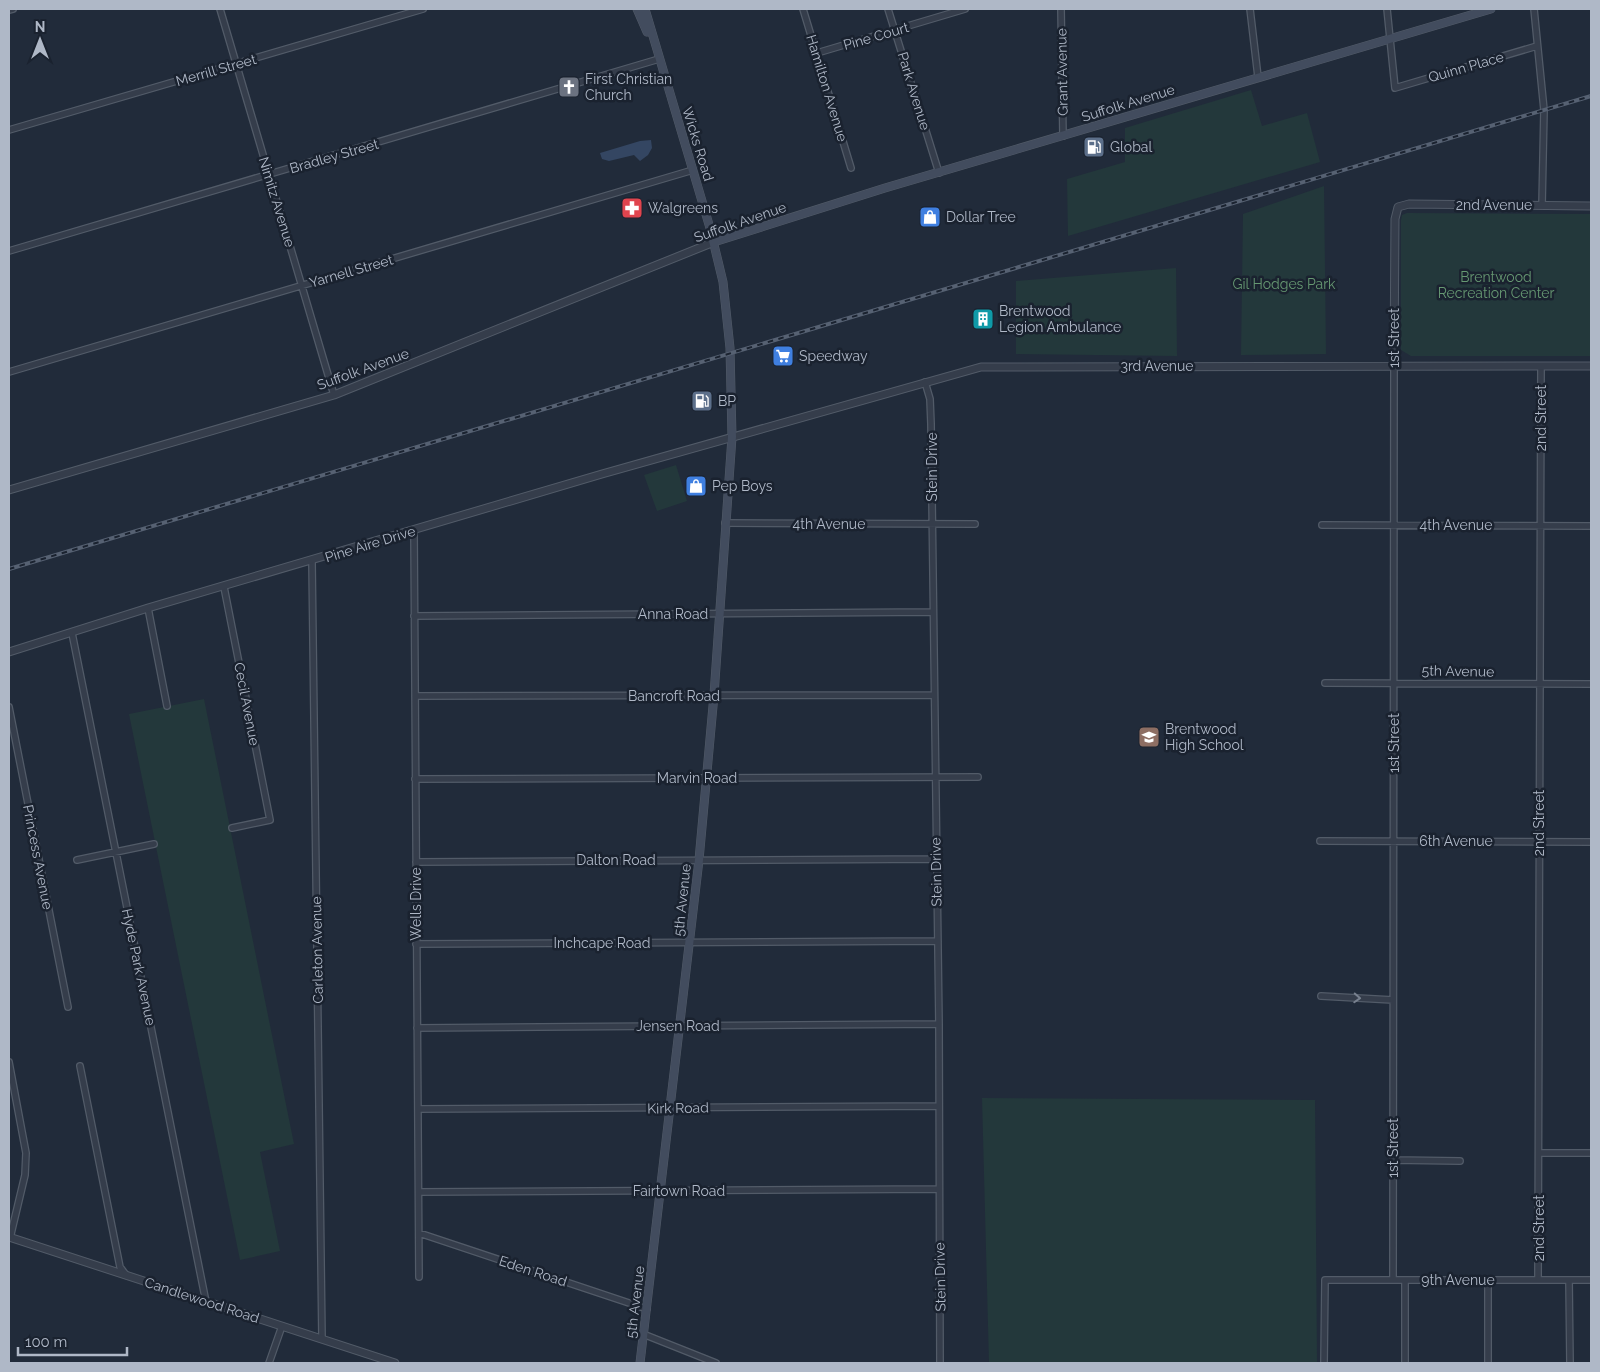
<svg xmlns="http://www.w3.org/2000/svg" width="1600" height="1372" viewBox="0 0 1600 1372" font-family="Raleway,sans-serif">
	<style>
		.green { fill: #23383b }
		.water { fill: #344662 }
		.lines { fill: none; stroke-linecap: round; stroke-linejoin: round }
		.minor-casing { stroke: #525b68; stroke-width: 8 }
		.tertiary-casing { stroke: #525b68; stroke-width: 9 }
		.secondary-casing { stroke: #525b68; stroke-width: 9 }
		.minor { stroke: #353d4b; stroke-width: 5.5 }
		.tertiary { stroke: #353d4b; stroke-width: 7 }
		.secondary { stroke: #424c5e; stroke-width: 8 }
		.rail-casing { stroke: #566172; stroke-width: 4 }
		.rail { stroke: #1a222f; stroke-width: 2; stroke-dasharray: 5.5; stroke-linecap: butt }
		.oneway { stroke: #78818f }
		.labels { text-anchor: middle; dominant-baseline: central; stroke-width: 5; stroke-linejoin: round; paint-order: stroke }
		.street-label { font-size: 14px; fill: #afb8c7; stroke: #1a222f }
		.poi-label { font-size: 14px; fill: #afb8c7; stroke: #1a222f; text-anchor: start }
		.park-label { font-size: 14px; fill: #669872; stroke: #1a222f }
	</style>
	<rect width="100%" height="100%" fill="#212b3a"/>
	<path class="green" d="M 1251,90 L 1262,126 L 1307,113 L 1320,162 L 1068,236 L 1067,179 L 1125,162 L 1125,128 Z
		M 1324,186 L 1326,354 L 1241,355 L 1243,214 Z
		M 1407,213 L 1591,214 L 1591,356 L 1411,356 L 1401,350 L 1401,220 L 1402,215 Z
		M 1176,268 L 1177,356 L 1016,354 L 1016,281 Z
		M 676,465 L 687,501 L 657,511 L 644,475 Z
		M 204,699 L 294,1144 L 260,1152 L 280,1251 L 240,1260 L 129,714 Z
		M 982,1098 L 1315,1100 L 1317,1363 L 989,1363 Z"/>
	<path class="water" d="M 651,140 L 652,148 L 648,155 L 640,161 L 634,155 L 609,161 L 602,159 L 600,153 L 640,141 Z"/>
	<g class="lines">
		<g class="minor-casing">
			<path id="minor" d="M 220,9 L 334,395
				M 803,9 L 851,168
				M 888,9 L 939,173
				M 1061,9 L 1063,136
				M 1250,9 L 1258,77
				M 1387,9 L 1395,88 L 1537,46
				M 1534,9 L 1544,110 L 1542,205
				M 9,10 L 13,9
				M 817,53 L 965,9
				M 9,130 L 423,9
				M 9,251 L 659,59
				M 9,372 L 693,170
				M 925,382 L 930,399 L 931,424 L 939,1024 L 940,1363
				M 725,523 L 975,524
				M 1322,525 L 1591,526
				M 414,531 L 419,1277
				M 312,562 L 322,1339
				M 224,587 L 270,820 L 232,828
				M 148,608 L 167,706
				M 414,616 L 933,612
				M 72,633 L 206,1302
				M 1325,683 L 1591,684
				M 415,696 L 934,695
				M 9,707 L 68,1007
				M 415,779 L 978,777
				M 1320,841 L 1591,842
				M 77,860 L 154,844
				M 416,862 L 936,859
				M 416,944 L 938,941
				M 1321,996 L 1393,1000
				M 417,1028 L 939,1024
				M 9,1062 L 26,1153 L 25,1175 L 10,1238
				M 80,1066 L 120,1267 L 126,1275
				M 418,1109 L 939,1106
				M 1539,1153 L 1591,1153
				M 1393,1160 L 1460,1161
				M 419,1192 L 939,1189
				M 419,1233 L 647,1309
				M 1393,1279 L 1394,367
				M 1538,1280 L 1541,366
				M 1569,1280 L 1570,1363
				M 643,1334 L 716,1363
				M 269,1363 L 282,1326
				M 1324,1363 L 1325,1280 L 1591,1280
				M 1405,1363 L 1405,1280
				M 1488,1363 L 1488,1280"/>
		</g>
		<g class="tertiary-casing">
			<path id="tertiary" d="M 1394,367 L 1395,219 L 1398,207 L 1409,204 L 1591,206
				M 9,490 L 334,395 L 714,242
				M 9,652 L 148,608 L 602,474 L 981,367 L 1591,366
				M 9,1237 L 395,1363"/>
		</g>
		<g class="secondary-casing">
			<path id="secondary" d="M 637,9 L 647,32
				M 714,242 L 885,188 L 1491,9
				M 640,1363 L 699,860 L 714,695 L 732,437 L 730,348 L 723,282 L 710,228 L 645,9"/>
		</g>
		<use href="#minor" class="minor"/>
		<use href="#tertiary" class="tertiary"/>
		<use href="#secondary" class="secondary"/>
		<g class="rail-casing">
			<path id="rail" d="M 9,569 L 1591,96"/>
		</g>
		<use href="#rail" class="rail"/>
	</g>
	<defs><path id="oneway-chevron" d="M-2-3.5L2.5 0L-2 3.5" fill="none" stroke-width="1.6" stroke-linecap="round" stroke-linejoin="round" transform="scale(1.25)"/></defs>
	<use class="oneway" href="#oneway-chevron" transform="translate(1357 998) rotate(3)"/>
	<defs>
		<g id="church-square" transform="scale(1.125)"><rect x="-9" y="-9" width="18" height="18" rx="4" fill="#6b7280" stroke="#1a222f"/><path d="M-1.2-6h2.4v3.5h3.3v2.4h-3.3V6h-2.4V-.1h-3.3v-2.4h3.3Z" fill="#fff"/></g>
		<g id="fuel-square" transform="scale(1.125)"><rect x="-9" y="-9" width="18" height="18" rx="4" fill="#5c6f8a" stroke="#1a222f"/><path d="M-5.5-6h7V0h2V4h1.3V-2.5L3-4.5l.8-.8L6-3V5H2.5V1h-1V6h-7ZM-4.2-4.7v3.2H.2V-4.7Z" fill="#fff"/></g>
		<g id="pharmacy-square" transform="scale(1.125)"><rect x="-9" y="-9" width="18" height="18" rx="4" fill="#e0444e" stroke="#1a222f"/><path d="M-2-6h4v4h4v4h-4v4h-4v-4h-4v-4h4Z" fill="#fff"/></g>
		<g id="shop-square" transform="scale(1.125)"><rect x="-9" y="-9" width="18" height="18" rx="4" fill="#3f7fe0" stroke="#1a222f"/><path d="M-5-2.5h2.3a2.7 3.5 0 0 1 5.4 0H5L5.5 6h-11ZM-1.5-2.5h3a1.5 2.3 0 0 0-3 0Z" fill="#fff"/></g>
		<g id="building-square" transform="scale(1.125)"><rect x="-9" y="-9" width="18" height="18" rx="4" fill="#0f9aa8" stroke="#1a222f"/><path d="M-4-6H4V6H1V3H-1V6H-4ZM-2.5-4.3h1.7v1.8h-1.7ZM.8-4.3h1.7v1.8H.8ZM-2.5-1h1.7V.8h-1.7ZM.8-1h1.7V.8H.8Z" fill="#fff"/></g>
		<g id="supermarket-square" transform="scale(1.125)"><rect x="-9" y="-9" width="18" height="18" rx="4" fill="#3f7fe0" stroke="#1a222f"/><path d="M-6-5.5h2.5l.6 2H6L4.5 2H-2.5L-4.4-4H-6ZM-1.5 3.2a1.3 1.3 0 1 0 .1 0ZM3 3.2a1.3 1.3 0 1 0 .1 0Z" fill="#fff"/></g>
		<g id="school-square" transform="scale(1.125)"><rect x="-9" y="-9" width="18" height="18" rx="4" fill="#8d6e63" stroke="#1a222f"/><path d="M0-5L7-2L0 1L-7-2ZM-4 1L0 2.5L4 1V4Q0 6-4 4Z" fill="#fff"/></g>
	</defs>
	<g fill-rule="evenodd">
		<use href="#church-square" x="569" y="87"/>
		<use href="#fuel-square" x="1094" y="147"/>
		<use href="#pharmacy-square" x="632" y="208"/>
		<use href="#shop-square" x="930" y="217"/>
		<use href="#building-square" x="983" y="319"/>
		<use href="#supermarket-square" x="783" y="356"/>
		<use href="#fuel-square" x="702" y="401"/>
		<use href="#shop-square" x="696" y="486"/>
		<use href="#school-square" x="1149" y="737"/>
	</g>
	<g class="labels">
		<g class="street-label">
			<text transform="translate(876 36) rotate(-16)">Pine Court</text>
			<text transform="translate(1466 67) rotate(-16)">Quinn Place</text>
			<text transform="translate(216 70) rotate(-16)">Merrill Street</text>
			<text transform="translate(1062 72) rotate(-91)">Grant Avenue</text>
			<text transform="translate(827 88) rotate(73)">Hamilton Avenue</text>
			<text transform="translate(914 91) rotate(73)">Park Avenue</text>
			<text transform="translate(1128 103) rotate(-17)">Suffolk Avenue</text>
			<text transform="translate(698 144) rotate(73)">Wicks Road</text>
			<text transform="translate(334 156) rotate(-16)">Bradley Street</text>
			<text transform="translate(277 202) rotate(73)">Nimitz Avenue</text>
			<text x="1494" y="205">2nd Avenue</text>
			<text transform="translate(740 222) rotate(-19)">Suffolk Avenue</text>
			<text transform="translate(351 271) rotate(-16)">Yarnell Street</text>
			<text transform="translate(1394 338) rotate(-90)">1st Street</text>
			<text x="1157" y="366">3rd Avenue</text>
			<text transform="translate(363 369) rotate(-20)">Suffolk Avenue</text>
			<text transform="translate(1541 418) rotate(-90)">2nd Street</text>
			<text transform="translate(932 467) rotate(-90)">Stein Drive</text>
			<text x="829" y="524">4th Avenue</text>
			<text x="1456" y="525">4th Avenue</text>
			<text transform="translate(370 544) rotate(-17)">Pine Aire Drive</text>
			<text x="673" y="614">Anna Road</text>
			<text transform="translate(1458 671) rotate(1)">5th Avenue</text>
			<text x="674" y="696">Bancroft Road</text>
			<text transform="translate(247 704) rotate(79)">Cecil Avenue</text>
			<text transform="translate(1394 743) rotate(-90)">1st Street</text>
			<text x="697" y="778">Marvin Road</text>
			<text transform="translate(1539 823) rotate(-90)">2nd Street</text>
			<text x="1456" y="841">6th Avenue</text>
			<text transform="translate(38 857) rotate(79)">Princess Avenue</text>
			<text x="616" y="860">Dalton Road</text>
			<text transform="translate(936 872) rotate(-91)">Stein Drive</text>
			<text transform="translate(682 900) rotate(-84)">5th Avenue</text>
			<text transform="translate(416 904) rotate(-90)">Wells Drive</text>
			<text x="602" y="943">Inchcape Road</text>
			<text transform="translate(317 950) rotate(-91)">Carleton Avenue</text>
			<text transform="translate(139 967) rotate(78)">Hyde Park Avenue</text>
			<text x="678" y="1026">Jensen Road</text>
			<text transform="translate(678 1108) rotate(-1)">Kirk Road</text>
			<text transform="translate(1393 1148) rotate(-90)">1st Street</text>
			<text x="679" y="1191">Fairtown Road</text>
			<text transform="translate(1539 1228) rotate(-90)">2nd Street</text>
			<text transform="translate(533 1271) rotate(18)">Eden Road</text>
			<text transform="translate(940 1277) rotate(-91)">Stein Drive</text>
			<text x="1458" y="1280">9th Avenue</text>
			<text transform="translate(202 1300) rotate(18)">Candlewood Road</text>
			<text transform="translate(635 1302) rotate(-83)">5th Avenue</text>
		</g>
		<g class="poi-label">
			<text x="585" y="79">First Christian<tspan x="585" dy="16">Church</tspan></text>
			<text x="1110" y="147">Global</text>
			<text x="648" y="208">Walgreens</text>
			<text x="946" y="217">Dollar Tree</text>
			<text x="999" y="311">Brentwood<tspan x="999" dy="16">Legion Ambulance</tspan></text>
			<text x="799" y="356">Speedway</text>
			<text x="718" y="401">BP</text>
			<text x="712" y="486">Pep Boys</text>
			<text x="1165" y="729">Brentwood<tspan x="1165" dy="16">High School</tspan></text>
		</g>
		<g class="park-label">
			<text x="1496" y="277">Brentwood<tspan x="1496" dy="16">Recreation Center</tspan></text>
			<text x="1284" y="284">Gil Hodges Park</text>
		</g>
	</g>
	<rect width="1600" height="1372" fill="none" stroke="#afb8c7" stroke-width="20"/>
	<g transform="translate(40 40)" stroke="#1a222f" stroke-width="4" paint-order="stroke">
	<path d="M0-4L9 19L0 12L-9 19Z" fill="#afb8c7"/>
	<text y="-8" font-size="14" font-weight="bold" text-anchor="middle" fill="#afb8c7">N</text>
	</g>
	<path d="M18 1347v8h109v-8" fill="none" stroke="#afb8c7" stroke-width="2.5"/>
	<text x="25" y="1347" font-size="15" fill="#afb8c7" stroke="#1a222f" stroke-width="4" paint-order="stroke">100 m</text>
</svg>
